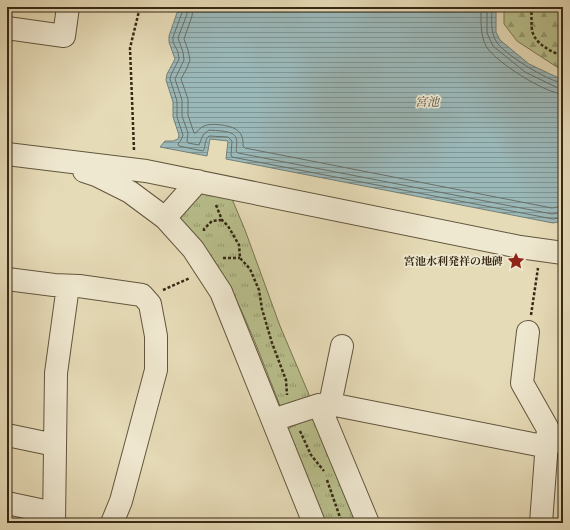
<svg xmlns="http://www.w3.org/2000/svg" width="570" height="530" viewBox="0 0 570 530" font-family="'IM FELL French Canon','Noto Serif JP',serif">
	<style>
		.forest { fill: url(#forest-firs); stroke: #787450 }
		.park { fill: url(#park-tufts); stroke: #787450 }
		.water { fill: url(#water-rules); stroke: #737f77 }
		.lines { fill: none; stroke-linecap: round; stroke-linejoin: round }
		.shore { stroke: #697067; stroke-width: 1 }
		.minor-casing { stroke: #63563e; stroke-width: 24 }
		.path { stroke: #372915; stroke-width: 2.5; stroke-dasharray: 3 2; stroke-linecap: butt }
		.minor { stroke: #efe8d0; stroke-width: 22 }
		.labels { text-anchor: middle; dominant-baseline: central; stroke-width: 3.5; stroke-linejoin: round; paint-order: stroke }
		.poi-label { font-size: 11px; font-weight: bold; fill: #372915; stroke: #efe8d0; text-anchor: end }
		.water-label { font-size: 12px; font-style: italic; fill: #504d3e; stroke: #efe8d0 }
	</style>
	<defs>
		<pattern id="forest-firs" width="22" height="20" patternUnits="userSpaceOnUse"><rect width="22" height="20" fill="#b8bf8c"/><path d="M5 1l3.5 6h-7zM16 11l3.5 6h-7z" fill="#969b71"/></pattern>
		<pattern id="park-tufts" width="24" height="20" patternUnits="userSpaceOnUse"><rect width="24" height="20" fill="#b8bf8c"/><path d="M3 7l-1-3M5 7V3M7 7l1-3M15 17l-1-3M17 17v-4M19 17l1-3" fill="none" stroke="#969b71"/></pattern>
		<pattern id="water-rules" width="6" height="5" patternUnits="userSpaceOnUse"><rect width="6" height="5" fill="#9bb8b9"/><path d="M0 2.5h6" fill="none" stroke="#7f9695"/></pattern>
	</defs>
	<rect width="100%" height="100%" fill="#e6dbb7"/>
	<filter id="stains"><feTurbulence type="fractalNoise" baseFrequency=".005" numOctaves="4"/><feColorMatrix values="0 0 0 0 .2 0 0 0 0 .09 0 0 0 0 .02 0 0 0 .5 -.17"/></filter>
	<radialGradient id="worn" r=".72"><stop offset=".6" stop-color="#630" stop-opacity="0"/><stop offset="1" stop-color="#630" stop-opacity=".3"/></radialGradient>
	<path class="forest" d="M 504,7 L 563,7 L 563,71 L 517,41 L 504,24 Z"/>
	<path class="park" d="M 200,191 L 232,199 L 245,230 L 280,326 L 310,397 L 281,408 C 262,361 243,305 215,262 C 205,246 191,232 178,218 Z
		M 311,415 L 315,417 L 358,523 L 326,523 L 288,429 Z"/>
	<path class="water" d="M 179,7 L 496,7 L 496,32 L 500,40 L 529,64 L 563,80 L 563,221 L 553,223 L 226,159 L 228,141 L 210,139 L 207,156 L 160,147 L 165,141 L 173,141 L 178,139 L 179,135 L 173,117 L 173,102 L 166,80 L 167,74 L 175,59 L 169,42 L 169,36 Z"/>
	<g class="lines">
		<path class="shore" d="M 182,7 L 182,13 L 173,37 L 173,42 L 178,52 L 179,59 L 171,75 L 170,79 L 177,101 L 177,117 L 183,135 L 181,140 L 178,144 L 179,146 L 203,151 C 206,147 204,140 209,136 L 228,137 L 232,141 L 231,155 L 232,157 L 553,219 L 563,217
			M 187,7 L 187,14 L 178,38 L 183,52 L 184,60 L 175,79 L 182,100 L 182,116 L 188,133 L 187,141 L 188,143 L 199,145 L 203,135 L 209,130 C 213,130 218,131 222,131 C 237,133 238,137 236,151 L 238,153 L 552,214 L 563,212
			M 193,7 L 192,16 L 184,39 L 188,50 L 190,60 L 187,68 L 181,79 L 188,99 L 188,115 L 194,133 L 196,133 C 203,123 211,124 222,125 C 235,127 244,131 243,146 L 245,148 L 552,208 L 563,206
			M 481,7 C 481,21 480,34 486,46 C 494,61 546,94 563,94
			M 487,7 L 487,33 L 493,46 L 525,72 L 558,88 L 563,88
			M 492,7 C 492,18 490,31 496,41 C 502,53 549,82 563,83"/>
		<g class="minor-casing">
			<path id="minor" d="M 7,28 L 64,36 L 68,7
				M 7,154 L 146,171 L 520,247 L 563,253
				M 84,171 L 96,175 L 130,192 L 165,218 L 193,249 L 221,292 L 314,523
				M 165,218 L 198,181
				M 7,279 L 54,285 L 79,286 L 142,295 L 150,304 L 156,336 L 156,370 L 121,501 L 112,523
				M 528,332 L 522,383 L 548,429 L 541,523
				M 330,404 L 342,346
				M 319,405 L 368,523
				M 273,420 L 319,405 L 330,404 L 548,447
				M 7,435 L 55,445
				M 7,503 L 54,513
				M 54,523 L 56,373 L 68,286"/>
		</g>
		<path class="path" d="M 531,7 C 532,15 531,22 532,30 C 534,43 551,52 563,56
			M 134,150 L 130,48 L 140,7
			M 216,205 L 222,220 L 228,226 L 239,245 L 240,258 L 250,269 L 259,290 L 262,309 L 272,343 L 286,380 L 287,395
			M 204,231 L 204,229 L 212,221 L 222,220
			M 223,258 L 240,258
			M 163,290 L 190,278
			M 531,315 L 538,268
			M 300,431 L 311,455 L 324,471
			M 327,480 L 342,523"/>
		<use href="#minor" class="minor"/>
	</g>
	<defs>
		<g id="sight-bare" transform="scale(1.38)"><path d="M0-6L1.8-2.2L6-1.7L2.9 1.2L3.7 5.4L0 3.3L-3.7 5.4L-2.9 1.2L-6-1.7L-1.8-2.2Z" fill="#8f2418" stroke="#efe8d0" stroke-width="2.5" paint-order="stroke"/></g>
	</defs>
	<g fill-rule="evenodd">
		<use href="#sight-bare" x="516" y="261"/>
	</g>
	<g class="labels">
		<g class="poi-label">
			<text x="503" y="261">宮池水利発祥の地碑</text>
		</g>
		<g class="water-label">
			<text x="427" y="102">宮池</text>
		</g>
	</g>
	<rect width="570" height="530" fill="none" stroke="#e6dbb7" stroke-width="24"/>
	<rect x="8" y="8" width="554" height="514" fill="none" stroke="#372915" stroke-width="2"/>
	<rect x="12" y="12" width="546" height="506" fill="none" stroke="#372915"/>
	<rect width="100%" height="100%" filter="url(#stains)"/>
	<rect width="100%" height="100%" fill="url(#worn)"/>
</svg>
